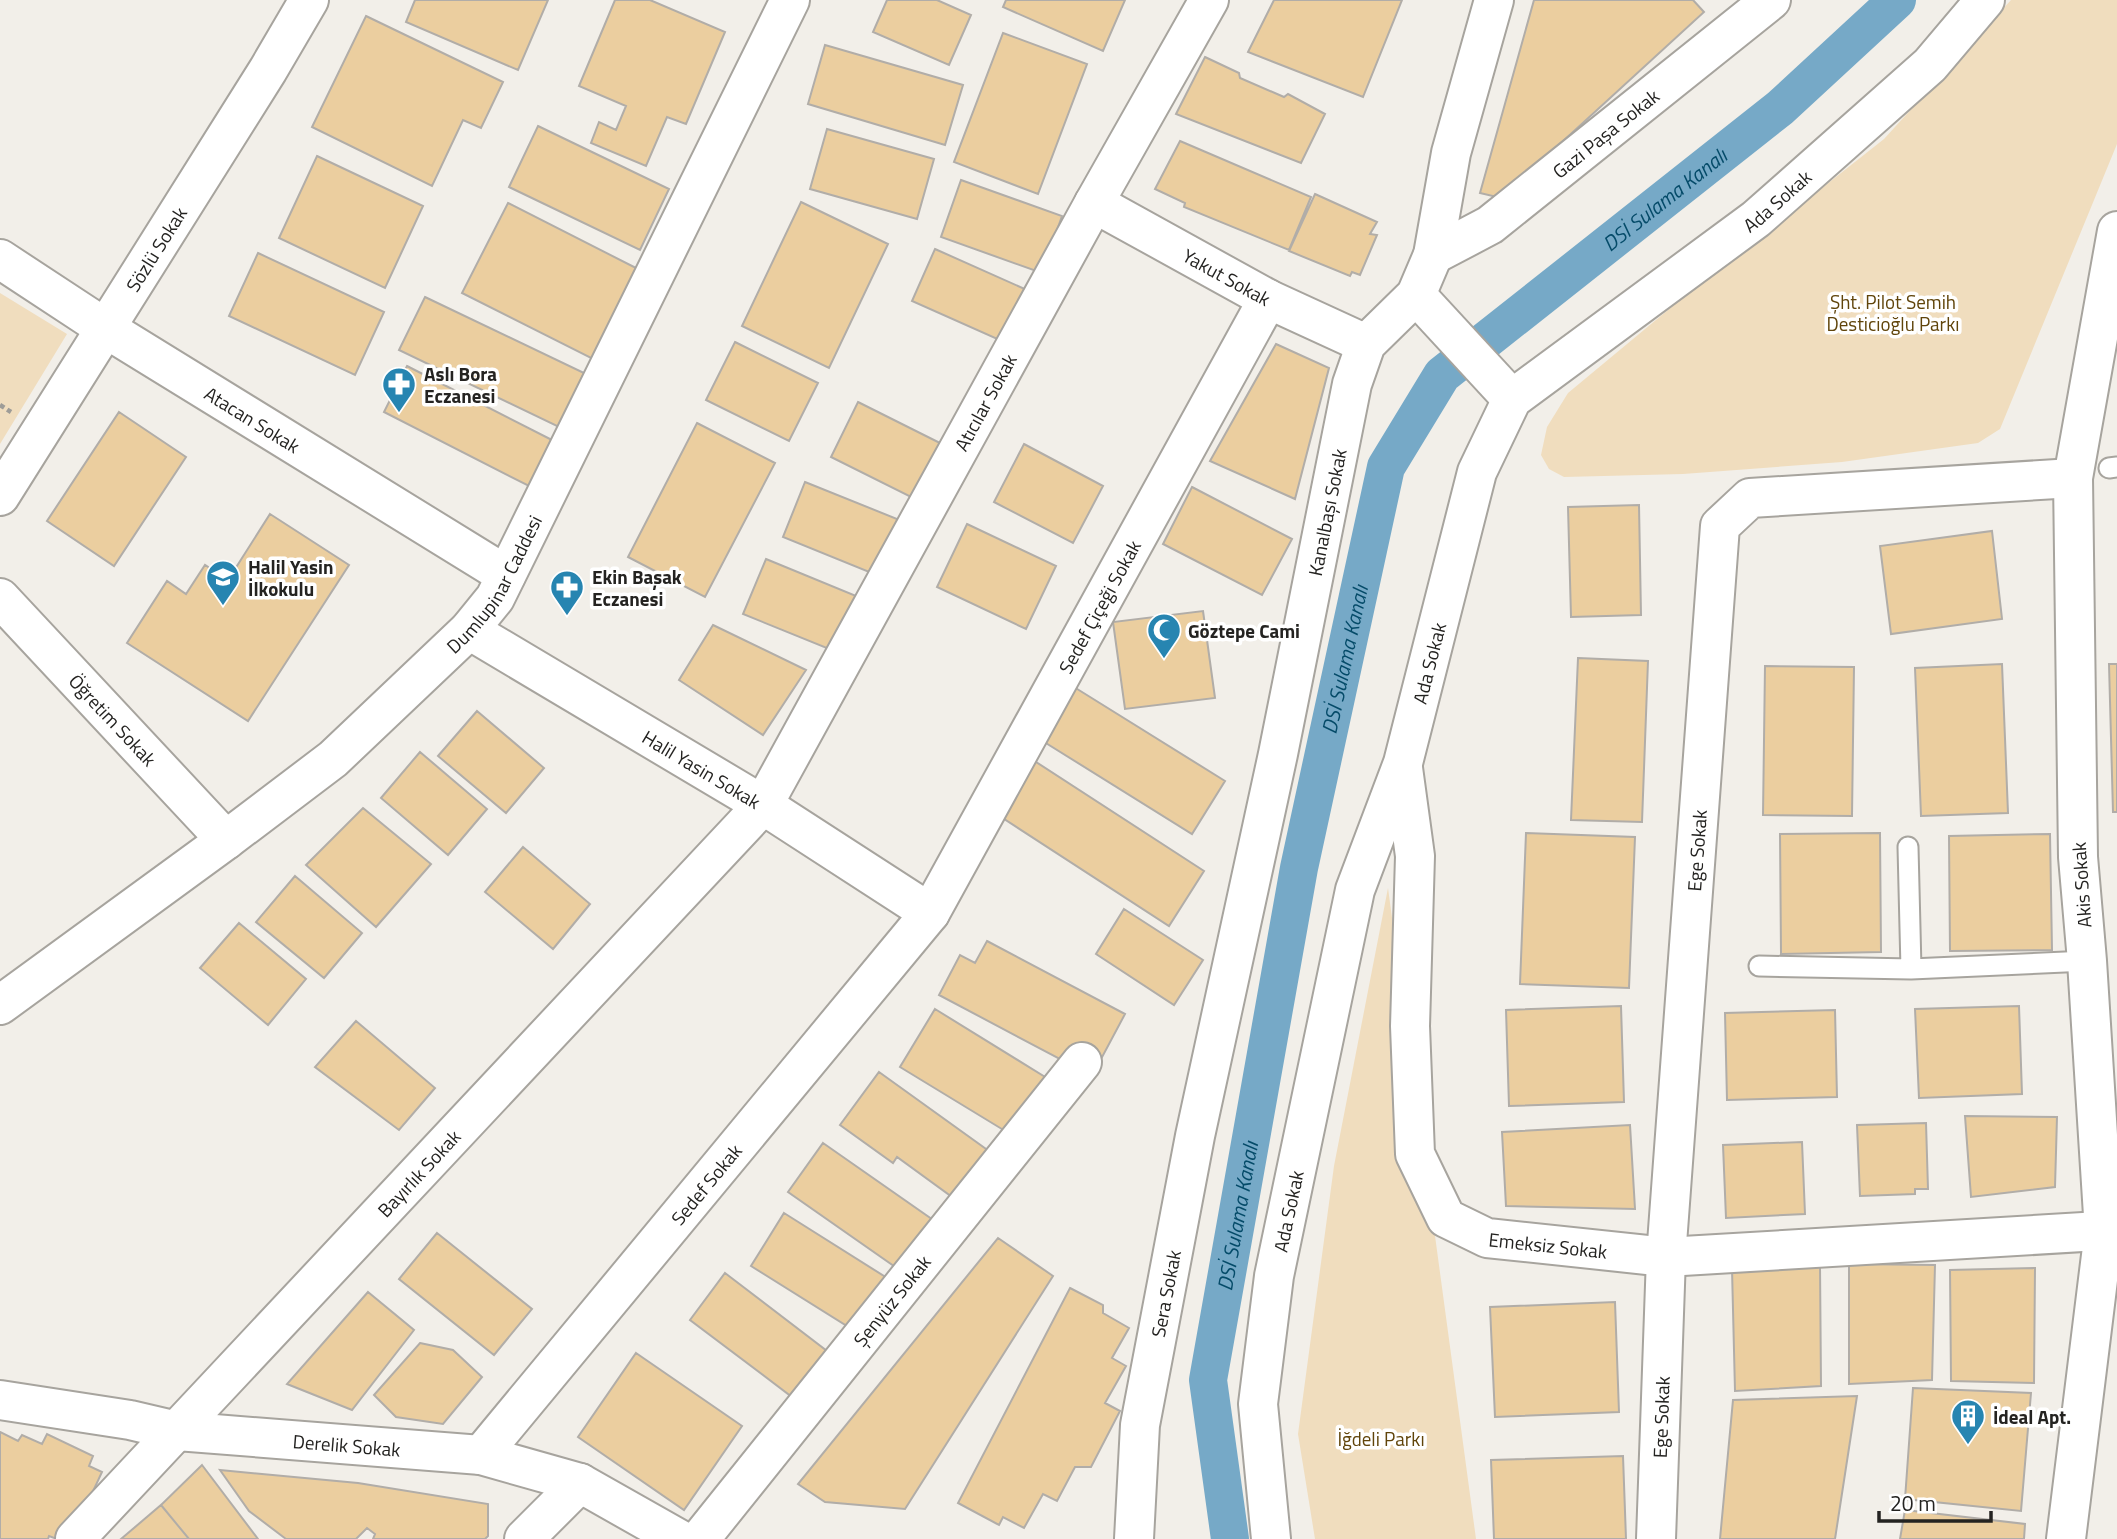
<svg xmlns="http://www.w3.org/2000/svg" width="2117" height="1539" viewBox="0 0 2117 1539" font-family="'Titillium Web',sans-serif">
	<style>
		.green { fill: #f0ddbe }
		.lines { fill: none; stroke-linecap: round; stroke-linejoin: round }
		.canal { stroke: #76a9c7; stroke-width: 38 }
		.building { fill: #ebce9f; stroke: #b1ada8; stroke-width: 2 }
		.lane-casing { stroke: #a7a49e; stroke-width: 23 }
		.street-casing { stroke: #a7a49e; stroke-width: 42 }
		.secondary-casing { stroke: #a7a49e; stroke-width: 42 }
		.path { stroke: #9e9c97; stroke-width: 4.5; stroke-dasharray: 5 3.5; stroke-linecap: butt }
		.lane { stroke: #fff; stroke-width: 19 }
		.street { stroke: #fff; stroke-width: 38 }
		.secondary { stroke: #fff; stroke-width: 38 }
		.labels { text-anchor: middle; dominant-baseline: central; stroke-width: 7; stroke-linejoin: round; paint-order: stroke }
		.street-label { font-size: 19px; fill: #242321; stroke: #fff }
		.park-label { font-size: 19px; fill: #60440a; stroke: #fff }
		.poi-label { font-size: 19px; font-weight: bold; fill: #242321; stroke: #fff; text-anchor: start }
		.water-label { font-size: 21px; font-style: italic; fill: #054b69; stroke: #fff }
	</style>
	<rect width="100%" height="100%" fill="#f2efe9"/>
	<path class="green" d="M 2011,0 L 2117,0 L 2117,144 L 2000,429 L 1978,443 L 1842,462 L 1683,474 L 1564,477 L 1549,469 L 1541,455 L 1547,427 L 1568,393 L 1680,300 L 1884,139 Z
		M 0,293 L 67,334 L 0,444 Z
		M 1388,888 L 1476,1539 L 1315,1539 L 1298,1434 L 1334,1166 Z"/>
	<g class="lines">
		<path class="canal" id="s1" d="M 1230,1539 L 1208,1380 L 1299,868 L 1386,467 L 1442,375 L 1780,108 L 1897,0"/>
	</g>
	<path class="building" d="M 415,0 L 548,0 L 518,70 L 406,22 Z
		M 615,0 L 650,0 L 725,32 L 686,124 L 667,117 L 646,166 L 591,143 L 599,122 L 616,130 L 626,106 L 579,86 Z
		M 887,0 L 937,0 L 971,15 L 949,65 L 873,32 Z
		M 1006,0 L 1125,0 L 1103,51 L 1003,7 Z
		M 1274,0 L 1402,0 L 1363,97 L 1248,52 Z
		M 1534,0 L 1693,0 L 1704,12 L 1501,198 L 1480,193 Z
		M 366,16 L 503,82 L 481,128 L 463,120 L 432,186 L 312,127 Z
		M 1003,33 L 1087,64 L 1038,194 L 954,162 Z
		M 825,45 L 963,85 L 945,145 L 808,104 Z
		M 1205,57 L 1239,73 L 1240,78 L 1284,97 L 1288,94 L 1325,114 L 1301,163 L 1176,114 Z
		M 538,126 L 669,189 L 640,250 L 509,187 Z
		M 827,129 L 934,159 L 917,219 L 810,189 Z
		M 1180,141 L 1311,197 L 1289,250 L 1184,207 L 1185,203 L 1155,189 Z
		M 317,156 L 423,206 L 385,288 L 279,238 Z
		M 961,180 L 1062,216 L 1042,273 L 941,237 Z
		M 1315,194 L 1377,222 L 1370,234 L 1377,235 L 1360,275 L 1352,272 L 1350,276 L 1289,251 Z
		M 801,202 L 888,244 L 829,368 L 742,326 Z
		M 508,203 L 638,269 L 593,359 L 462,293 Z
		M 935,249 L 1027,290 L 1004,342 L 912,301 Z
		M 258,253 L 384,312 L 355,375 L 229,316 Z
		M 425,297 L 584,373 L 559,427 L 399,350 Z
		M 735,342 L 818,383 L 789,441 L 706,400 Z
		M 1276,344 L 1329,368 L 1295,499 L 1210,461 Z
		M 407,366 L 552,440 L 529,486 L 384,412 Z
		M 858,402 L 944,445 L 917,500 L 831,457 Z
		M 119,412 L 186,457 L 114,566 L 47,521 Z
		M 697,423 L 775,463 L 705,597 L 628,557 Z
		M 1024,444 L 1103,486 L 1073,543 L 994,502 Z
		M 805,482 L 902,521 L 879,576 L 783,537 Z
		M 1192,487 L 1292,539 L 1262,595 L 1163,544 Z
		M 1639,505 L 1641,615 L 1571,617 L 1568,507 Z
		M 270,514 L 349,565 L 248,721 L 127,643 L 167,581 L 186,594 L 205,565 L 228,580 Z
		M 967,524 L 1056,566 L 1026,629 L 937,587 Z
		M 1992,531 L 2002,619 L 1891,634 L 1880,546 Z
		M 766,559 L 861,598 L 839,653 L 743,614 Z
		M 1203,611 L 1215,698 L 1125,709 L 1113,622 Z
		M 713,625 L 806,670 L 763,735 L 679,680 Z
		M 1578,658 L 1648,661 L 1642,822 L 1571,820 Z
		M 2002,664 L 2008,813 L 1921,816 L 1915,668 Z
		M 2109,664 L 2117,664 L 2117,812 L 2113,812 Z
		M 1765,666 L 1854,667 L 1852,816 L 1763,815 Z
		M 1074,687 L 1225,781 L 1192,834 L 1041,740 Z
		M 477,711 L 544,768 L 506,813 L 438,756 Z
		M 420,752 L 487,809 L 448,855 L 381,798 Z
		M 1033,760 L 1204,871 L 1169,926 L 998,815 Z
		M 363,808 L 431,864 L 376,927 L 306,865 Z
		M 1526,833 L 1635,837 L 1629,988 L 1520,984 Z
		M 1880,833 L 1881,952 L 1781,954 L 1780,834 Z
		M 2050,834 L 2052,950 L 1950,951 L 1949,836 Z
		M 523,847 L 590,904 L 553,949 L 485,892 Z
		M 295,876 L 362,933 L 324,978 L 256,922 Z
		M 1124,909 L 1203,960 L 1174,1005 L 1096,954 Z
		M 239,923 L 306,979 L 268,1025 L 200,968 Z
		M 987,941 L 1125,1014 L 1092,1076 L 939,995 L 960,955 L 975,963 Z
		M 1621,1006 L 1624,1102 L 1509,1106 L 1506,1010 Z
		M 2019,1006 L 2022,1094 L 1919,1098 L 1915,1009 Z
		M 935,1009 L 1050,1080 L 1015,1137 L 900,1067 Z
		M 1835,1010 L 1837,1097 L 1727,1100 L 1725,1013 Z
		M 356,1021 L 435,1088 L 399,1130 L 315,1067 Z
		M 879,1072 L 993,1154 L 959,1202 L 897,1157 L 893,1163 L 840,1125 Z
		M 1965,1116 L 2057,1117 L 2055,1187 L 1971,1197 Z
		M 1926,1123 L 1928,1189 L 1915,1189 L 1915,1194 L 1860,1196 L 1857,1125 Z
		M 1630,1125 L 1635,1209 L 1506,1206 L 1502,1132 Z
		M 1802,1142 L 1805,1214 L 1726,1218 L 1723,1145 Z
		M 823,1143 L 936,1222 L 901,1271 L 788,1192 Z
		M 784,1213 L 903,1288 L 871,1341 L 751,1266 Z
		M 437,1233 L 532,1309 L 494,1355 L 399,1279 Z
		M 998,1238 L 1053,1276 L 905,1509 L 825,1502 L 798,1484 Z
		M 1849,1264 L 1935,1265 L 1932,1380 L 1849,1384 Z
		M 1820,1265 L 1821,1386 L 1735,1391 L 1732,1269 Z
		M 2035,1268 L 2034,1383 L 1951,1381 L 1950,1270 Z
		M 725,1273 L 827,1351 L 792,1397 L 690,1320 Z
		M 1070,1288 L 1103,1305 L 1103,1313 L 1129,1328 L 1112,1358 L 1126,1366 L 1105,1403 L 1120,1411 L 1091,1467 L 1075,1467 L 1057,1501 L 1043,1494 L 1024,1528 L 1003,1517 L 999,1525 L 958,1503 Z
		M 368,1292 L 414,1330 L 352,1410 L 287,1384 Z
		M 1615,1302 L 1619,1412 L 1495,1417 L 1490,1307 Z
		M 420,1343 L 453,1350 L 482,1377 L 443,1424 L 396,1417 L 374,1395 Z
		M 636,1353 L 742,1426 L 684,1510 L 578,1437 Z
		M 1913,1388 L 2031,1393 L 2021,1511 L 1905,1499 Z
		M 1857,1396 L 1835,1539 L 1720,1539 L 1733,1400 Z
		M 0,1432 L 18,1441 L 22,1435 L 42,1444 L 47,1434 L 93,1456 L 89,1466 L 102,1472 L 82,1515 L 57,1539 L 49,1536 L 48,1539 L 0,1539 Z
		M 1623,1456 L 1626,1539 L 1494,1539 L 1491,1460 Z
		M 202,1465 L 258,1539 L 189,1539 L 161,1505 Z
		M 220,1470 L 358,1483 L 488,1504 L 488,1536 L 485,1539 L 373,1539 L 375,1534 L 367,1528 L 356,1539 L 286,1539 L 249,1511 Z
		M 161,1505 L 189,1539 L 121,1539 Z
		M 1905,1510 L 2025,1524 L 2024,1539 L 1900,1539 Z"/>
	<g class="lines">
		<g class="lane-casing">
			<path id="lane" d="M 2109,468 L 2117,467
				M 1908,847 L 1911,969
				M 1759,966 L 1911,969 L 2087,961"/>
		</g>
		<g class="street-casing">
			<g id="street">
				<path id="s2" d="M 1094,203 L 1268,299 L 1366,344"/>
				<path id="s3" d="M 1433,255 L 1490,225 L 1771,0"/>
				<path id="s4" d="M 0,259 L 105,328 L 506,575"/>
				<path d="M 1416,295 L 1512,399"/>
				<path id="s5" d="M 0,496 L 268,70 L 309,0"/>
				<path id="s6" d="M 0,598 L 226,840"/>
				<path id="s7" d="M 469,630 L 763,805 L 930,913"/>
				<path id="s8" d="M 1403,768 L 1415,856 L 1410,1026 L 1415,1154 L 1446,1218 L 1487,1238 L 1666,1257 L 2117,1230"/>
				<path id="s9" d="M 0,1400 L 130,1420 L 177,1431 L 481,1455 L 580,1483 L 679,1539"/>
				<path id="s10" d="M 481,1455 L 930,913 L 1268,299"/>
				<path id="s11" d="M 75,1539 L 763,805 L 1094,203 L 1209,0"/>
				<path d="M 524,1539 L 580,1483"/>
				<path id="s12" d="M 700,1539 L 1082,1062"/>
				<path id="s13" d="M 1134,1539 L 1140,1425 L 1195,1136 L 1278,754 L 1352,384 L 1366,344 L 1416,295 L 1433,255 L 1451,153 L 1494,0"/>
				<path id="s14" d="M 1271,1539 L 1258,1404 L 1274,1276 L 1355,890 L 1403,763 L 1477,472 L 1512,399 L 1756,219 L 1930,65 L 1985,0"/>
				<path id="s15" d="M 1656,1539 L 1666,1257 L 1720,526 L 1750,498 L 2073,478"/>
				<path d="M 2066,1539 L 2104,1231 L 2087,961 L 2078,857 L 2073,478 L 2117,231"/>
			</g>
		</g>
		<g class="secondary-casing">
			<g id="secondary">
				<path id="s16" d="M 0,1005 L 226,840 L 333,759 L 469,630 L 495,598 L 790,0"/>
			</g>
		</g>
		<path class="path" d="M 0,405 L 11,412"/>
		<use href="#lane" class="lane"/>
		<use href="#street" class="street"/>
		<use href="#secondary" class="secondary"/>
	</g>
	<defs>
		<g id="pharmacy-pin" transform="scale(1.75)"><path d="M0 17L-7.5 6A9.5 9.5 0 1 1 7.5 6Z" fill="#2785b1" stroke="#fff"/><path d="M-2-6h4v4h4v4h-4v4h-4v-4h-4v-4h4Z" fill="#fff"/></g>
		<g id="school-pin" transform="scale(1.75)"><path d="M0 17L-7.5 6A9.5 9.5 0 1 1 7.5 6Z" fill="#2785b1" stroke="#fff"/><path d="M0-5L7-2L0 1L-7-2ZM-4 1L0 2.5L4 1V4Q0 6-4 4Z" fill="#fff"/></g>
		<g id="mosque-pin" transform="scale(1.75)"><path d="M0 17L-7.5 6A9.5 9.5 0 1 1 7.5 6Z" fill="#2785b1" stroke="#fff"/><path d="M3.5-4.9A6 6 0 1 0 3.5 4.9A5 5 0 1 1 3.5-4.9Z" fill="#fff"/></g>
		<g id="building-pin" transform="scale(1.75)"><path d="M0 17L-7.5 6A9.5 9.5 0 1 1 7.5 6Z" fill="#2785b1" stroke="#fff"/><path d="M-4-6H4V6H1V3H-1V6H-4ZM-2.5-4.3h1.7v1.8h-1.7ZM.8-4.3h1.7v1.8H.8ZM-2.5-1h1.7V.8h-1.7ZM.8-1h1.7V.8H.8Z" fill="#fff"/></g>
	</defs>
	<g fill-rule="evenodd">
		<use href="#pharmacy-pin" x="399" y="384"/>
		<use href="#school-pin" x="223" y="577"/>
		<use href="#pharmacy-pin" x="567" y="587"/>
		<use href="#mosque-pin" x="1164" y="630"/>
		<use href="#building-pin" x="1968" y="1416"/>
	</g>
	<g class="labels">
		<g class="street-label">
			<text stroke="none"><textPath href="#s3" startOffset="212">Gazi Paşa Sokak</textPath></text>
			<text stroke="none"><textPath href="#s14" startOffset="1507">Ada Sokak</textPath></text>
			<text stroke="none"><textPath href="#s5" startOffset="292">Sözlü Sokak</textPath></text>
			<text stroke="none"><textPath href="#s2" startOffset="152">Yakut Sokak</textPath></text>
			<text stroke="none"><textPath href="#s11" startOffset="1466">Atıcılar Sokak</textPath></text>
			<text stroke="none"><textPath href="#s4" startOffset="299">Atacan Sokak</textPath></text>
			<text stroke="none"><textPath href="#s13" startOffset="1046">Kanalbaşı Sokak</textPath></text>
			<text stroke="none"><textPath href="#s16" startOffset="654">Dumlupinar Caddesi</textPath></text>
			<text stroke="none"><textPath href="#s10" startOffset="1054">Sedef Çiçeği Sokak</textPath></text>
			<text stroke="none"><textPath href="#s14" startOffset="898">Ada Sokak</textPath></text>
			<text stroke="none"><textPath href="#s6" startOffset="166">Öğretim Sokak</textPath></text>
			<text stroke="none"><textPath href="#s7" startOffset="271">Halil Yasin Sokak</textPath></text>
			<text stroke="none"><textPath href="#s15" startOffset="690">Ege Sokak</textPath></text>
			<text transform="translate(2081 885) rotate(-94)">Akis Sokak</text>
			<text stroke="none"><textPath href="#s11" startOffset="502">Bayırlık Sokak</textPath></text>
			<text stroke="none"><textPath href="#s10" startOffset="352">Sedef Sokak</textPath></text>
			<text stroke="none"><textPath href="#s14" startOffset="331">Ada Sokak</textPath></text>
			<text stroke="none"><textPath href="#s8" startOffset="565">Emeksiz Sokak</textPath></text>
			<text stroke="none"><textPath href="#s13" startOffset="248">Sera Sokak</textPath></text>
			<text stroke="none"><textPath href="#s12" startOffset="306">Şenyüz Sokak</textPath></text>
			<text stroke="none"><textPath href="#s15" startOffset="122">Ege Sokak</textPath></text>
			<text stroke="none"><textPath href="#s9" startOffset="350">Derelik Sokak</textPath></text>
		</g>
		<g class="park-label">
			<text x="1893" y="301">Şht. Pilot Semih<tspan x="1893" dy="22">Desticioğlu Parkı</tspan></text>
			<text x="1381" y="1438">İğdeli Parkı</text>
		</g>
		<g class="poi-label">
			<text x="424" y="373">Aslı Bora<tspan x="424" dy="22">Eczanesi</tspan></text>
			<text x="248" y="566">Halil Yasin<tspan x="248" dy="22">İlkokulu</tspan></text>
			<text x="592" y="576">Ekin Başak<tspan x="592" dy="22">Eczanesi</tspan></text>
			<text x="1188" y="630">Göztepe Cami</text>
			<text x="1993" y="1416">İdeal Apt.</text>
		</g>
		<g class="water-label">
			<text stroke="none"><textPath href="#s1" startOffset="1482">DSİ Sulama Kanalı</textPath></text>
			<text stroke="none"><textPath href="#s1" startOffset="894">DSİ Sulama Kanalı</textPath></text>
			<text stroke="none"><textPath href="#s1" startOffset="327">DSİ Sulama Kanalı</textPath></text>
		</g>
	</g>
	<path d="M1879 1511v10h112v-10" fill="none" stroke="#242321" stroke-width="3.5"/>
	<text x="1890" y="1511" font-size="21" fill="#242321" stroke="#ffffff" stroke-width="5" paint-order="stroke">20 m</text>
</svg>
